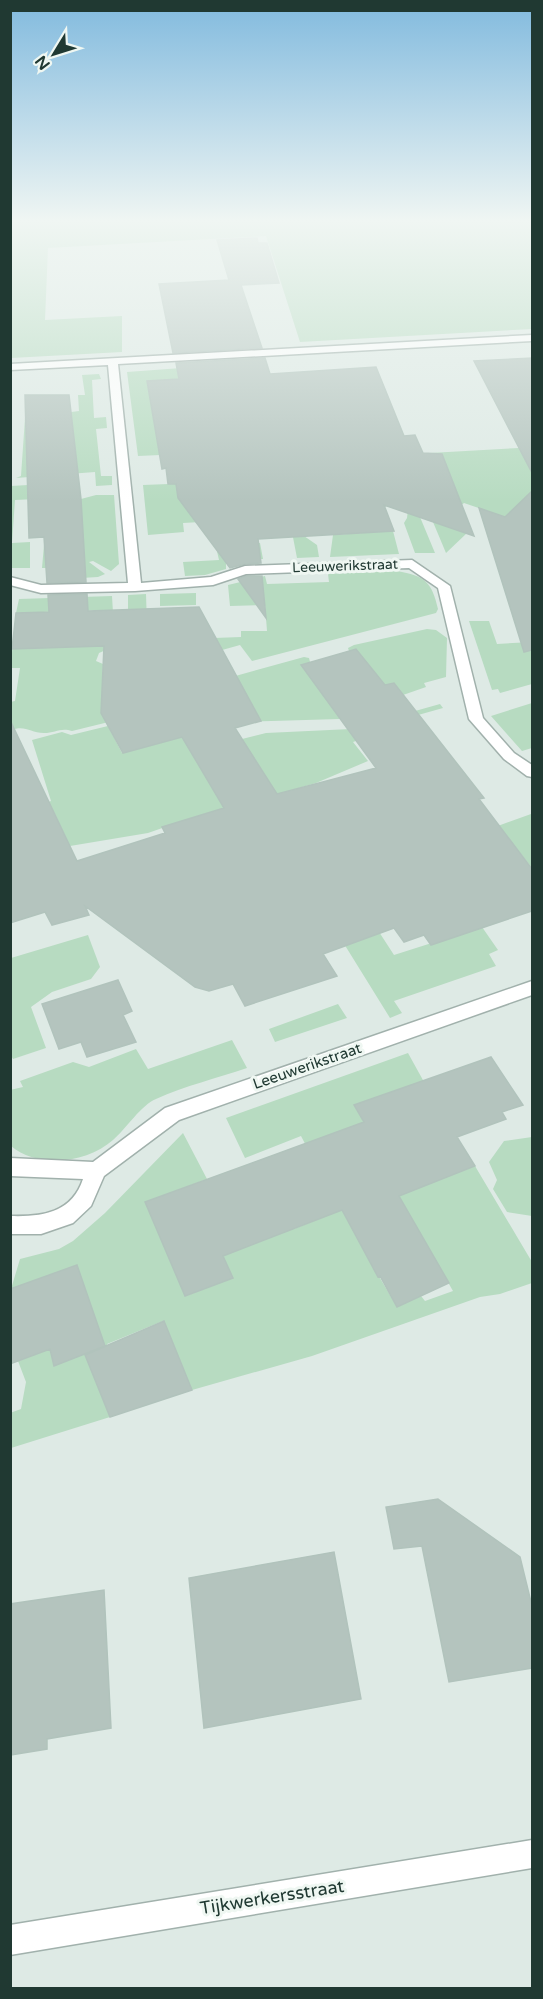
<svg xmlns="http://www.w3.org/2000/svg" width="543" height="1999" viewBox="0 0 543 1999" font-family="'Varela Round',sans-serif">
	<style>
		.green { fill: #b7dbc1; fill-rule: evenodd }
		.building { fill: #b4c4be; stroke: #b1c3bc; stroke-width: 1.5 }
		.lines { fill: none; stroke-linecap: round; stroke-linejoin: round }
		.minor-casing { stroke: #a1b1ac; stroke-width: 3 }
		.minor { fill: #fff; fill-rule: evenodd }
		.labels { text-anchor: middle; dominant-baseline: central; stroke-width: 6; stroke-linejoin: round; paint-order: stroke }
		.far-street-label { font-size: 14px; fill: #203932; stroke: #eff7f2 }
		.street-label { font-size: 15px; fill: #203932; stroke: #eff7f2 }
		.near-street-label { font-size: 18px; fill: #203932; stroke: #eff7f2 }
	</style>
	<rect width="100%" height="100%" fill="#deeae5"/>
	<path class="green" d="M 11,222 L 532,222 L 532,329 L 300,342 L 266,236 L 48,248 L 45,320 L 122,316 L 122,352 L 11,358 Z
		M 195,367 L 158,447 L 160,455 L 138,456 L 127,372 Z
		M 99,374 L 101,379 L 92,380 L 94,418 L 106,417 L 107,428 L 96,429 L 101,476 L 112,476 L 112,485 L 96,486 L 95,472 L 16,478 L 21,476 L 25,418 L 79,411 L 78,395 L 85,395 L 82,375 Z
		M 519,448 L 532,462 L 532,493 L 529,497 L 532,500 L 532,527 L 524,524 L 532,516 L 513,510 L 505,517 L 464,503 L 459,507 L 467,533 L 446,553 L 433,522 L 430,453 Z
		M 194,483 L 218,521 L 183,523 L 184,532 L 148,535 L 143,485 Z
		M 45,484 L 37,499 L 15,500 L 12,543 L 30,542 L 30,568 L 11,568 L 11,486 Z
		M 431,490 L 420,517 L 435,553 L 415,553 L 404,523 L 407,518 L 408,509 Z
		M 96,495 L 114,495 L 119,564 L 111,571 L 93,561 L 89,562 L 105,574 L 98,577 L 48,580 L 49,568 L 42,568 L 44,545 L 83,542 L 81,499 Z
		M 291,527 L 317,545 L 319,557 L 297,558 Z
		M 393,531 L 399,554 L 330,557 L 333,535 Z
		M 260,543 L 263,559 L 226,560 L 226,569 L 205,575 L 185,576 L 183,562 L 219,560 L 216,547 Z
		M 397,571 C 425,576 432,582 438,609 L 436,613 L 252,661 L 240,645 L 215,652 L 221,680 L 304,657 L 309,658 L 310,662 L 306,664 L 340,719 L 175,724 L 242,739 L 266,733 L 351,729 L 440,704 L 443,708 L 379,726 L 377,734 L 353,742 L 368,761 L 316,783 L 275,795 L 201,834 L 191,818 L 148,833 L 70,846 L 54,812 L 41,815 L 33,808 L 51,801 L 32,740 L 62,732 L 71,735 L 108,726 L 122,753 L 149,746 L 128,664 L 128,595 L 146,594 L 147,625 L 214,638 L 241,637 L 241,631 L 267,631 L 265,605 L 230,606 L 228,585 L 265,576 L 267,584 L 329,582 L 328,574 Z
		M 196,593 L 196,605 L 160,606 L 160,594 Z
		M 112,596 L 115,646 L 99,653 L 96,661 L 103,664 L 102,681 L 125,718 L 72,731 C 61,727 55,733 44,733 C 30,733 26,725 11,730 L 10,702 L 15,701 L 20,668 L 11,668 L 13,638 L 19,649 L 90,646 L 96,643 L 98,610 L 16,613 L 19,599 Z
		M 469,621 L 489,621 L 497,644 L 532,642 L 532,684 L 500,693 L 498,689 L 492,690 Z
		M 427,629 L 436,630 L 447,638 L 446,677 L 424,683 L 426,687 L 403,695 L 394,683 L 385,685 L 349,651 L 348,648 L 354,645 Z
		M 532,703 L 532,748 L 522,751 L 491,716 Z
		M 531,814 L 532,817 L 532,868 L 521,854 L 504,859 L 484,831 Z
		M 357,898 L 394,955 L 482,927 L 498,950 L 489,954 L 496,966 L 394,1001 L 402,1013 L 390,1018 L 328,918 Z
		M 88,935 L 100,967 L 91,979 L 52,992 L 31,1007 L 46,1048 L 13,1059 L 10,1054 L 11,958 Z
		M 338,1004 L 347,1018 L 275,1042 L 269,1029 Z
		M 232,1040 L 247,1068 C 217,1078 185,1086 156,1099 C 141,1105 126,1129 113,1140 C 87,1163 38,1169 11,1146 L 10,1090 L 23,1087 L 20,1081 L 73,1062 L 89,1067 L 136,1049 L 148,1069 Z
		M 408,1053 L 429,1091 L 403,1100 L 396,1090 L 355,1106 L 382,1156 L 447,1177 L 475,1166 L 532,1262 L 532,1283 L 500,1294 L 480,1297 L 312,1356 L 192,1390 L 163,1321 L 107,1344 L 113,1363 L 92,1371 L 110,1417 L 11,1448 L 10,1413 L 21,1409 L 26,1382 L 18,1361 L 50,1349 L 54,1365 L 96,1322 L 77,1265 L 11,1289 L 20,1259 L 59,1249 L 73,1241 L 105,1213 L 183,1133 L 207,1179 L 146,1202 L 186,1296 L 232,1278 L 223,1256 L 259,1242 L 288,1218 L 294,1229 L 336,1212 L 327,1195 L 331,1193 L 301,1136 L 245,1158 L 226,1118 ZM 420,1233 L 453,1291 L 425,1301 L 421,1296 L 397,1307 L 367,1256 Z
		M 532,1137 L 532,1216 L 507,1212 L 493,1189 L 497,1180 L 489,1162 L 504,1141 Z"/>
	<path class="building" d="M 257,238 L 258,243 L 267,243 L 279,283 L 241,285 L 262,348 L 173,353 L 159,284 L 229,280 L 217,240 Z
		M 265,358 L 270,374 L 376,367 L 404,436 L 415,435 L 423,453 L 442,454 L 474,536 L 384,505 L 394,531 L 258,539 L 261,563 L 245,564 L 230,568 L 178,498 L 176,484 L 168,484 L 166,468 L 162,469 L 147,381 L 179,379 L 176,363 Z
		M 532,358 L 532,473 L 474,361 Z
		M 25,395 L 69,395 L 81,499 L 86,582 L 47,583 L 44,537 L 29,538 Z
		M 532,491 L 532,650 L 524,652 L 479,508 L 505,517 Z
		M 246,576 L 262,576 L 266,618 L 238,579 Z
		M 87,594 L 88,611 L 199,607 L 261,721 L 235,728 L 277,794 L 376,768 L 301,665 L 356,649 L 385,685 L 394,683 L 484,798 L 479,799 L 532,869 L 532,911 L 431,945 L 424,935 L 404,942 L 394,928 L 323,954 L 337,976 L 245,1006 L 233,984 L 209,991 L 195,987 L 85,906 L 89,915 L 52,925 L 45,912 L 10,923 L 10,720 L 77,861 L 165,833 L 162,827 L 224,808 L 182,737 L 123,753 L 101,713 L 104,646 L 12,649 L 16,613 L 49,612 L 48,595 Z
		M 118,980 L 132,1011 L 123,1015 L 136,1042 L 87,1057 L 81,1042 L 59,1049 L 42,1004 Z
		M 491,1057 L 523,1105 L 502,1112 L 506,1119 L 457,1137 L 475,1166 L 399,1196 L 449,1283 L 397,1307 L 380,1276 L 378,1277 L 342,1210 L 223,1256 L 233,1278 L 185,1296 L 145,1202 L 364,1122 L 354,1105 Z
		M 77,1265 L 105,1346 L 54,1366 L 50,1349 L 10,1364 L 10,1289 Z
		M 164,1321 L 192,1390 L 110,1417 L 85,1355 Z
		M 438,1499 L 520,1557 L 532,1606 L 532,1668 L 449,1682 L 422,1546 L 394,1549 L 386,1507 Z
		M 334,1552 L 361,1699 L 204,1728 L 189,1578 Z
		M 104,1590 L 111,1728 L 47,1739 L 47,1749 L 10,1755 L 10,1604 Z"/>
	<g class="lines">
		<g class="minor-casing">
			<path id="minor" d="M 532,335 L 532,341 L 118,364 L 141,583 L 211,577 L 245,566 L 412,560 L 450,586 L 483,718 L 514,753 L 532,765 L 532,777 L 527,776 L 504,759 L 469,719 L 438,588 L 409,568 L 246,574 L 213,585 L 135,591 L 41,593 L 10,585 L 10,577 L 41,585 L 128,583 L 108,365 L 10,370 L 10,364 Z
				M 532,981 L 532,995 L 179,1120 L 104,1176 L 91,1206 L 73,1223 L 41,1234 L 10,1234 L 10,1216 C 42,1217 72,1213 83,1179 L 10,1176 L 10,1158 L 93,1162 L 165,1108 Z
				M 532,1840 L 532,1868 L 10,1955 L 10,1925 Z"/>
		</g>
		<use href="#minor" class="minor"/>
	</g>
	<linearGradient id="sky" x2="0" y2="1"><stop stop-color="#81bade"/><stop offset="0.44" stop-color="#f0f6f3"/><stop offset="1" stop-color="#f0f6f3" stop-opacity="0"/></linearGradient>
	<rect width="543" height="502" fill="url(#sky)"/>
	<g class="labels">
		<g class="far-street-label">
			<text transform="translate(345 566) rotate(-2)">Leeuwerikstraat</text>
		</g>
		<g class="street-label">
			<text transform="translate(307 1066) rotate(-19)">Leeuwerikstraat</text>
		</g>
		<g class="near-street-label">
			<text transform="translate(272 1897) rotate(-9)">Tijkwerkersstraat</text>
		</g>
	</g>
	<rect width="543" height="1999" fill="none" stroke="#203932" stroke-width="24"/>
	<g transform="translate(54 54) rotate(232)" stroke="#eff7f2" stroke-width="4.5" paint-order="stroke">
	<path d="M0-4.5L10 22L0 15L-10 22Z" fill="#203932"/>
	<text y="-9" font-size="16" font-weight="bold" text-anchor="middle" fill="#203932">N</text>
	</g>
</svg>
